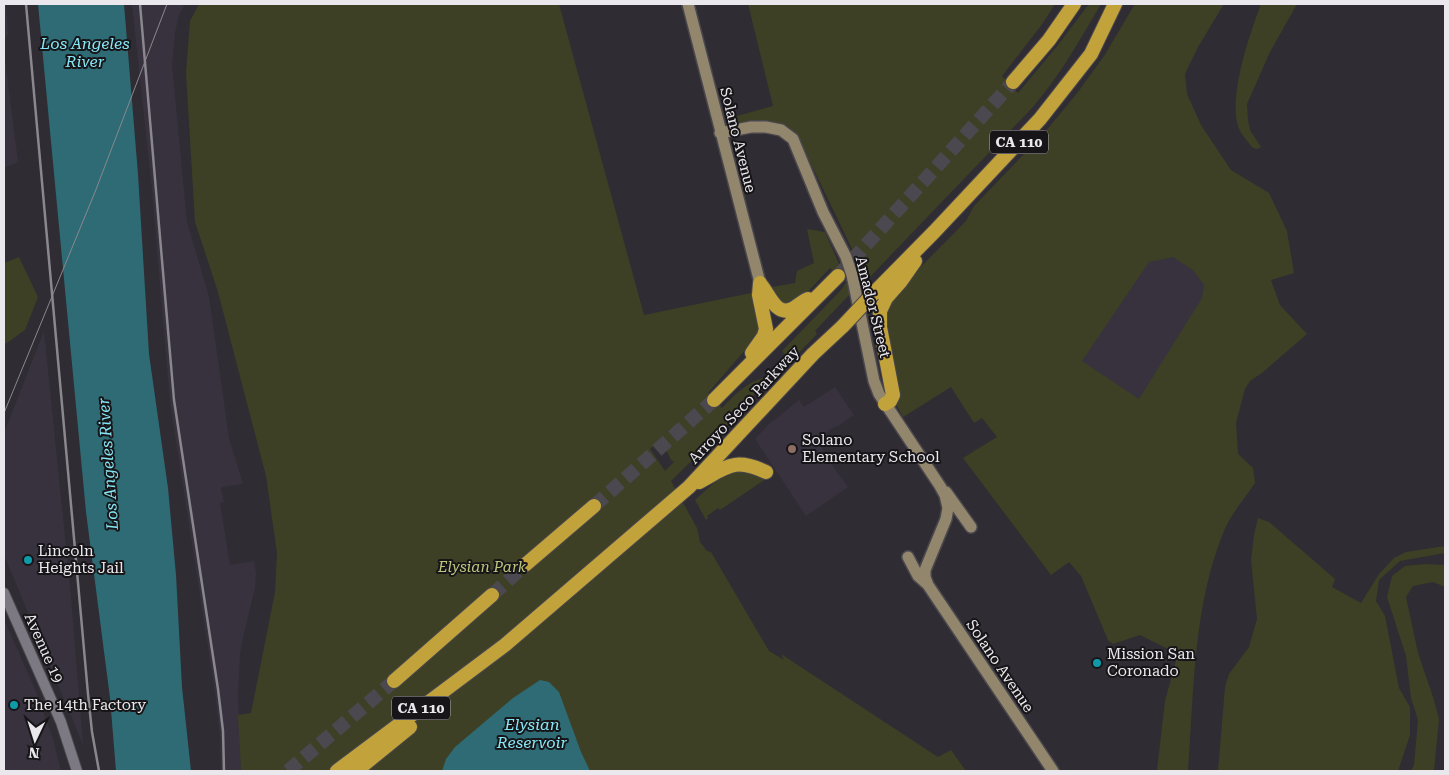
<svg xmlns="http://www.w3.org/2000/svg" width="1449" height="775" viewBox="0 0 1449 775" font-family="'Roboto Serif',serif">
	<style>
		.built { fill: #38323f }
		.green { fill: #3d4024; fill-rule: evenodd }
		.water { fill: #2e6b75 }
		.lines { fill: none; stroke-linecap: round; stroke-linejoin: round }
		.motorway-tunnel { stroke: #4b484f; stroke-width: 14; stroke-dasharray: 14 7; stroke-linecap: butt }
		.tertiary-casing { stroke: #4a474d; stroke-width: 12 }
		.secondary-casing { stroke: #4a474d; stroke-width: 14 }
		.motorway-casing { stroke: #4a474d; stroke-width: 16 }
		.tertiary { stroke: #7d7982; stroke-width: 10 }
		.secondary { stroke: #92866d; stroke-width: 11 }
		.motorway { stroke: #c2a33b; stroke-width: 14 }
		.tram { stroke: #8a888e; stroke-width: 1 }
		.rail { stroke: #8a888e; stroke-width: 2.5 }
		.motorway-bridge-casing { stroke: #4a474d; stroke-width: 16; stroke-linecap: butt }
		.motorway-bridge { stroke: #c2a33b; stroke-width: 14 }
		.education-dot { fill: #8d6e63; stroke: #171518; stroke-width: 2 }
		.culture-dot { fill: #0f9aa8; stroke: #171518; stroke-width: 2 }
		.labels { text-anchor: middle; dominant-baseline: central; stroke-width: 4; stroke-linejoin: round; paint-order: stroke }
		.shield { fill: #171518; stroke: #aba9ad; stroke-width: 1 }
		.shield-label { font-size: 14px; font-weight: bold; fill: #eae8ed }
		.street-label { font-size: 15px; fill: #eae8ed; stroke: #171518 }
		.poi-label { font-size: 15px; fill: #eae8ed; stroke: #171518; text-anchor: start }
		.park-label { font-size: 15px; font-style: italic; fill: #bdc67e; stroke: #171518 }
		.water-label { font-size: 16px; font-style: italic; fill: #86e7f6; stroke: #171518 }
	</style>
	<rect width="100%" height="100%" fill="#2f2c33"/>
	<path class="built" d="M 4,4 L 6,4 L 8,33 L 4,41 Z
		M 132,4 L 185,4 L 179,15 L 175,33 L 172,65 L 187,222 L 209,296 L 229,438 L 243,484 L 222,487 L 221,490 L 224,502 L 220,503 L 230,565 L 254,561 L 256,573 L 255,588 L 242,642 L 240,655 L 238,692 L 241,771 L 221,771 L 220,737 L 215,692 L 170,402 L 152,190 Z
		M 4,51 L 18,162 L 4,168 Z
		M 1150,207 L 1255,275 L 1163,415 L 1058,346 Z
		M 44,331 L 71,596 L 83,745 L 4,555 L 4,433 Z
		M 835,387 L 854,415 L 838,426 L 830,429 L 824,437 L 822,445 L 823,453 L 848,487 L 806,516 L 755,439 L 768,425 L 799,400 L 804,407 Z
		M 4,619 L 37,694 L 53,739 L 61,771 L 4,771 Z"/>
	<path class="green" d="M 199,4 L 559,4 L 644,315 L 751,293 L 760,326 L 757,336 L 708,393 L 722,408 C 736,393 749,380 770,376 L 724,429 L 671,481 L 697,528 L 700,542 L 707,551 L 711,552 L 769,651 L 784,660 L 781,654 L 938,757 L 951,750 L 966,771 L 241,771 L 238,715 L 251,713 L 275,592 L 277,553 L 266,476 L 218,292 L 195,222 L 186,73 L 190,21 ZM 661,439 L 671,460 L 674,462 L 665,471 L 650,449 Z
		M 748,4 L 1055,4 L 1043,23 L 1002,76 L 1018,93 L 1058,45 L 1089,4 L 1101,4 C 1080,40 1059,77 1032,108 L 867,280 L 799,139 L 776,125 L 730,128 L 726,119 L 773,106 Z
		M 1135,4 L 1224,4 L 1198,47 L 1185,74 L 1187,94 L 1201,125 L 1231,170 L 1269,193 L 1287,231 L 1294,273 L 1271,280 L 1280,305 L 1307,334 L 1262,373 L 1250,381 L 1245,389 L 1236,423 L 1238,454 L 1253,468 L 1255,483 C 1245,498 1231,514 1224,531 C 1193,606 1194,691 1188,771 L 1151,771 L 1157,770 L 1165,701 L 1178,653 L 1168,649 L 1140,635 L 1113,644 L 1108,640 L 1081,576 L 1069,562 L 1051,575 L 963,458 L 997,437 L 982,418 L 974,423 L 951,387 L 903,417 L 896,404 L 882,328 L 884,309 L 893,295 L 966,221 L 974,206 L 1045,132 L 1078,92 L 1104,56 ZM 1173,257 L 1193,270 L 1204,285 L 1202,298 L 1139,399 L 1082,361 L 1149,262 Z
		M 1261,4 L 1297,4 L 1270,52 L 1247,104 L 1248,120 L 1250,130 L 1261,147 L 1257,149 L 1253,148 C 1248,142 1242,135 1239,129 C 1227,99 1250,33 1261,4 Z
		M 807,229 L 825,232 L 843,273 L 850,294 L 815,331 L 817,334 L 790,362 L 782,351 L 842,289 L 846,282 L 830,268 L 801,299 L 783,306 L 773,292 L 772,287 L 795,283 L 797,271 L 814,263 Z
		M 19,257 L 38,297 L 25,330 L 4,345 L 4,263 Z
		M 736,468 L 762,475 L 766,479 L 720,510 L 718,508 L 707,516 L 708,518 L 706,520 L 695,500 L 726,472 Z
		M 1258,518 L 1269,522 L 1335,579 L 1332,587 L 1361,603 L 1379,574 L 1394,558 L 1406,552 L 1445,546 L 1445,553 L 1400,561 L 1379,580 L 1376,601 L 1385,616 L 1399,688 L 1410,707 L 1410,735 L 1398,771 L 1218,771 L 1225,687 L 1229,674 L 1249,647 L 1257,619 L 1251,560 L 1254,535 Z
		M 1425,564 L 1445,565 L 1445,587 L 1433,582 L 1413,586 L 1406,597 L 1418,653 L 1433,697 L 1439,719 L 1434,771 L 1411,771 L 1414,765 L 1418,720 L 1411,698 L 1406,656 L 1387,597 L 1392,576 L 1405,566 Z"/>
	<path class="water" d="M 38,4 L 124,4 L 138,174 L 149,354 L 168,488 L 176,575 L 182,687 L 191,771 L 116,771 L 110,698 L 86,512 Z
		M 540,680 L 549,682 L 559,692 L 581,752 L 590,771 L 442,771 L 446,759 L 455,747 L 513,698 Z"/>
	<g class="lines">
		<path class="motorway-tunnel" d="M 838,276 L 1013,82
			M 594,506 L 714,400
			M 492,595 L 525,565
			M 288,771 L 394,681"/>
		<g class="tertiary-casing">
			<path id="tertiary" d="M 4,593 L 61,722 L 77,771"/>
		</g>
		<g class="secondary-casing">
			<path id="secondary" d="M 688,4 L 760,283
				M 720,133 L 751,127 L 766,127 L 781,130 L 793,139 L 823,212 L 846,257 L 852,275 L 874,381 L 879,394 L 940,486 L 945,495 L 948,508 L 946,519 L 925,570 L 925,577 L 928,585 L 1053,771
				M 946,492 L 971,527
				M 908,557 L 918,576 L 927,584"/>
		</g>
		<g class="motorway-casing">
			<path id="motorway" d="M 1013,82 L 1049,40 L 1074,4
				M 762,286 C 770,296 777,318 794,308 C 799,305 803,301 808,299
				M 873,294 L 935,231 L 1040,119 L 1091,54 L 1115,4
				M 752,353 L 764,336 L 766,329 L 759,295 L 760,283
				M 714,400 L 838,276
				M 885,404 L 890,401 L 893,395 L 880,327 L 880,311 L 886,298 L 901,281 L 915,261
				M 699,482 C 727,467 734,457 766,472
				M 525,565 L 594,506
				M 394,681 L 492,595
				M 337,771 L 505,645 L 689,487 L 813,354 L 843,326
				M 356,771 L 410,727"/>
		</g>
		<use href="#tertiary" class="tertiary"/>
		<use href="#secondary" class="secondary"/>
		<use href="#motorway" class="motorway"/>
		<path class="tram" d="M 4,413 L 95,192 L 167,4"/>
		<path class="rail" d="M 26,4 L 88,694 L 92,732 L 99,771
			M 140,4 L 174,400 L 218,689 L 223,731 L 224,771"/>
		<g class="motorway-bridge-casing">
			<path id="motorway-bridge" d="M 843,326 L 873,294"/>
		</g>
		<use href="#motorway-bridge" class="motorway-bridge"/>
	</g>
	<circle class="education-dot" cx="792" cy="449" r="5"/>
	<g class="culture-dot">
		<circle cx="28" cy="560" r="5"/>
		<circle cx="1097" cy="663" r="5"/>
		<circle cx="14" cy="705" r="5"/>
	</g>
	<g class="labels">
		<g class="shield">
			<rect x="990" y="130.5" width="58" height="23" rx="4"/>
			<rect x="392" y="696.5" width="58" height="23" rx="4"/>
		</g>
		<g class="shield-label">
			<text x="1019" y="142">CA 110</text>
			<text x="421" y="708">CA 110</text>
		</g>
		<g class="street-label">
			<text transform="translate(738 140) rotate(76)">Solano Avenue</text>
			<text transform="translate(873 307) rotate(76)">Amador Street</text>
			<text transform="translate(744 405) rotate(-47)">Arroyo Seco Parkway</text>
			<text transform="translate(44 648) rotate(66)">Avenue 19</text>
			<text transform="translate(1000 666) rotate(56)">Solano Avenue</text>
		</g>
		<g class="poi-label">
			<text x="802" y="440">Solano<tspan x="802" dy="17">Elementary School</tspan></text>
			<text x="38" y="551">Lincoln<tspan x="38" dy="17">Heights Jail</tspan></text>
			<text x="1107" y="654">Mission San<tspan x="1107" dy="17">Coronado</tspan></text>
			<text x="24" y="705">The 14th Factory</text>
		</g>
		<g class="park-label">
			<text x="482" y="567">Elysian Park</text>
		</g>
		<g class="water-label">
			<text x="85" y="43">Los Angeles<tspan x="85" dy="18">River</tspan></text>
			<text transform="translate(108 464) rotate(-94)">Los Angeles River</text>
			<text x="532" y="724">Elysian<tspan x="532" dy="18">Reservoir</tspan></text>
		</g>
	</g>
	<rect width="1449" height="775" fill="none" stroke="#eae8ed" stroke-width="10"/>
	<g transform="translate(35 740) rotate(184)" stroke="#171518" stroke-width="4" paint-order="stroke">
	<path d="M0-4L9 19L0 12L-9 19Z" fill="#eae8ed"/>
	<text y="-8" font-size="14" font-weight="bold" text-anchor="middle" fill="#eae8ed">N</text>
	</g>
</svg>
